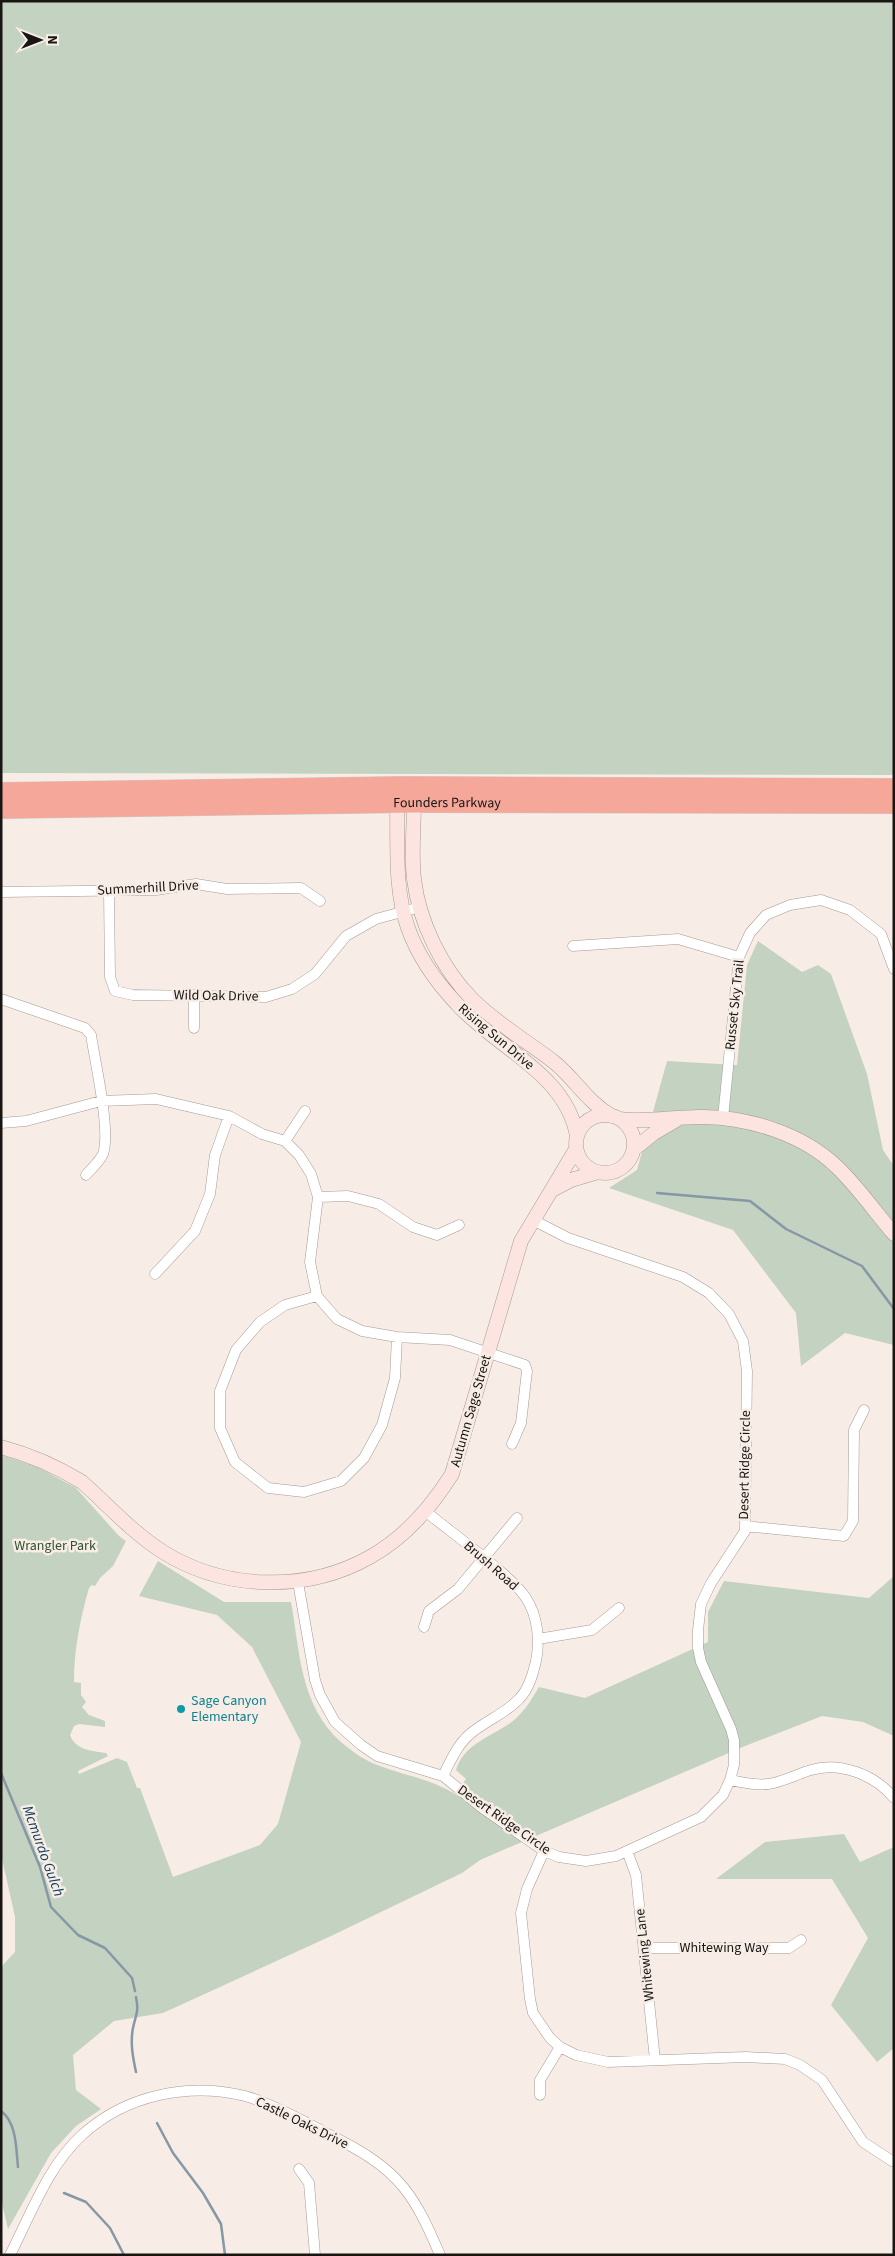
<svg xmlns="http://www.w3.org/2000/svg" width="895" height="2256" viewBox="0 0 895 2256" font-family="'Source Sans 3',sans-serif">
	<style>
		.green { fill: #c3d2c1 }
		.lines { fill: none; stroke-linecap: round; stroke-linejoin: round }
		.stream { stroke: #8697a5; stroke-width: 2.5 }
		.street-casing { stroke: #a49a94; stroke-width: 11 }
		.secondary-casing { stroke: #a49a94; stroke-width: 15 }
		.highway-casing { stroke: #cccccb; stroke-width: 20 }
		.street { stroke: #fff; stroke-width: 10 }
		.secondary { stroke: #fce5e1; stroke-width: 14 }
		.highway { stroke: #f5a79a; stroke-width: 19 }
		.culture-dot { fill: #0f9aa8; stroke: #f7ede6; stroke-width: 2 }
		.labels { text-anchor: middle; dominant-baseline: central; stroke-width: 5; stroke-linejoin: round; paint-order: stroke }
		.street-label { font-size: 14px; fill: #181512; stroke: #f7ede6 }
		.park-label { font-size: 14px; fill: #31522d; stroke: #f7ede6 }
		.culture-label { font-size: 14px; fill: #0d838f; stroke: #f7ede6; text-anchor: start }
		.water-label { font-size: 15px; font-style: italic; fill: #15405e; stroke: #f7ede6 }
	</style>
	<rect width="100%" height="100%" fill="#f7ede6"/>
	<path class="green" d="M 1,1 L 894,1 L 894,775 L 1,773 Z
		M 758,941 L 802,972 L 818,965 L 831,974 L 867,1074 L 883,1150 L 894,1166 L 894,1345 L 845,1333 L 801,1366 L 796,1313 L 733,1230 L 609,1188 L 637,1170 L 667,1061 L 737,1065 L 747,965 Z
		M 1,1455 L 36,1466 L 76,1488 L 119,1536 L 126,1541 L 113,1566 L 100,1578 L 95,1586 L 92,1585 L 89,1588 C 80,1620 74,1649 74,1682 L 81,1683 L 81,1695 L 86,1702 L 82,1707 L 89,1715 L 105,1721 L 105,1727 L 79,1724 L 74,1726 L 70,1735 C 75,1750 93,1751 106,1753 L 108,1756 L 78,1771 L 79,1774 L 117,1758 L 127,1762 L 137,1788 L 140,1788 L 173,1877 L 260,1845 L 278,1824 L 301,1742 L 252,1647 L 217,1615 L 139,1596 L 158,1561 L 224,1602 L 291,1602 C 300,1653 300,1705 341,1742 C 353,1752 365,1761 380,1766 C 407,1776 430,1779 455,1794 L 466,1779 L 456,1770 C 464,1743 493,1736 513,1721 C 524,1712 532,1699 539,1687 L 585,1698 L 708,1642 L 708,1612 L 724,1581 L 869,1598 L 894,1576 L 894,1736 L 863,1722 L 822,1716 L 745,1746 L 480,1860 L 462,1873 L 331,1936 L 163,2013 L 114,2021 L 73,2055 L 76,2090 L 101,2109 L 76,2126 L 51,2153 L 8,2229 L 1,2199 L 1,1967 L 15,1952 L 15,1917 L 1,1854 Z
		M 844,1834 L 860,1862 L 894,1847 L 894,2048 L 877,2062 L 831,2005 L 868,1938 L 832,1879 L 716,1879 L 765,1842 Z"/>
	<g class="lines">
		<path class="stream" d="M 657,1193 L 750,1201 L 786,1229 L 862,1266 L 894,1309
			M 1,1773 L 40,1867 L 51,1907 L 78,1935 L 105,1948 L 132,1978 L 135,1991
			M 136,2072 C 133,2058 130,2043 133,2028 C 136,2014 139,2012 136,1997
			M 1,2111 C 17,2123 16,2149 18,2167
			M 157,2123 L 173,2153 L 203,2193 L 221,2224 L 225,2255
			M 64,2193 L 86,2202 L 110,2228 L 124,2255"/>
		<g class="street-casing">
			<path id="street" d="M 109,891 L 110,977 L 115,991 L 133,995 L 266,997 L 292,989 L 315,974 L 346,936 L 376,919 L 420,907
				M 1,892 L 156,890 L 196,884 L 227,889 L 301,888 L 320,901
				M 573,946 L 678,939 L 739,957
				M 194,995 L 194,1028
				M 1,999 L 85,1028 L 91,1035 C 95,1062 111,1131 103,1154 C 100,1161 91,1169 86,1175
				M 723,1118 L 739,957 L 750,933 L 766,915 L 790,905 L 821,900 L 850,910 L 881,934 L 894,969
				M 1,1123 L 26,1121 L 101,1101 L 156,1099 L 229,1116 L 262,1134 L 285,1141 L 299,1155 L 311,1174 L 318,1197 L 310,1262 L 317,1296 L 337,1319 L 362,1331 L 397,1337 L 450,1340 L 525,1365 L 527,1371 L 521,1423 L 512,1444
				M 285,1141 L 305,1111
				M 318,1197 L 348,1196 L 379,1204 L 413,1227 L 437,1235 L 459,1225
				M 155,1274 L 195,1231 L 210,1194 L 215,1155 L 229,1116
				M 317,1296 L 285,1305 L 260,1322 L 236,1350 L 220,1391 L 220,1428 L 235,1462 L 268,1488 L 304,1492 L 341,1481 L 364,1458 L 382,1425 L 395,1378 L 397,1337
				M 425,1511 C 450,1531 476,1550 500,1571 C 509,1579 520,1588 526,1598 C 538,1616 540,1641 536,1661 C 533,1674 529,1689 519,1699 C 505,1714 485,1721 470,1734 C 457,1745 450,1762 443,1776
				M 745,1526 L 844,1536 L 853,1521 L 854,1430 L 864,1410
				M 298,1582 L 315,1680 L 320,1695 L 335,1722 L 361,1745 L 377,1756 L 443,1776 L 481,1807 L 544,1851 L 559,1857 L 586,1861 L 616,1856 L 701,1817 L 723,1795 L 730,1780 L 734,1765 L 734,1740 L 731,1729 L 701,1662 L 698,1648 L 698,1630 L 701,1604 L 711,1583 L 745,1531 L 747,1371 L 743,1341 L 729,1314 L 709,1293 L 683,1277 L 568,1238 L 533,1220
				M 424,1627 L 429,1611 L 458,1589 L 517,1518
				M 538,1639 L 592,1630 L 619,1608
				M 730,1780 C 742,1782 756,1786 768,1784 C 783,1782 797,1774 811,1770 C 840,1761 875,1775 894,1798
				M 544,1851 L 527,1889 L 521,1913 L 530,1999 L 533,2013 L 550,2038 L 560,2047 L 576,2055 L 608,2062 L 746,2057 L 785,2059 L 800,2065 L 822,2080 L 863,2142 L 892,2161
				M 627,1851 L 636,1875 L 655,2060
				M 645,1948 L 789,1948 L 801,1940
				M 540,2095 L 540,2080 L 560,2047
				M 299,2169 L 309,2183 L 315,2255
				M 10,2255 C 31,2214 48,2166 82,2135 C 126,2095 188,2082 245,2096 C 270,2103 304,2121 328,2134 C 356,2148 384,2163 404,2188 C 420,2208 430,2232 440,2255"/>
		</g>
		<g class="secondary-casing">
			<path id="secondary" d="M 400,794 L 397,803 C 398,843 394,889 408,928 C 418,956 437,983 457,1004 C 496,1048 566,1073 577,1136
				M 408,795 L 414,803 C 414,828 411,854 414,879 C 419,922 442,969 473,1000 C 497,1024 527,1041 554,1062 C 575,1079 588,1103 612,1116
				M576 1144a29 29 0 1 1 58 0a29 29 0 1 1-58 0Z
				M 620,1119 C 648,1123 676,1116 704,1117 C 750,1118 803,1134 837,1167 C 858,1187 875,1212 894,1234
				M 634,1149 L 654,1133 L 678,1119
				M 552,1190 L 571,1180 L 598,1172
				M 1,1447 C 31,1455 56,1466 82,1482 C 108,1505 133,1533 163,1552 C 224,1590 306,1593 370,1557 C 404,1538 432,1506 452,1474 L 521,1241 L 576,1149"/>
		</g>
		<g class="highway-casing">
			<g id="highway">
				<path d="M 1,792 L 402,786 L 894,788"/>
				<path id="s1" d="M 1,809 L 414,803 L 894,804"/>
			</g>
		</g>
		<use href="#street" class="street"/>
		<use href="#secondary" class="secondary"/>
		<use href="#highway" class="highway"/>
	</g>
	<circle class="culture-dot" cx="181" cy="1709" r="5"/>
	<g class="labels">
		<g class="street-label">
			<text stroke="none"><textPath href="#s1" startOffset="446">Founders Parkway</textPath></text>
			<text transform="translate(148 888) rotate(-3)">Summerhill Drive</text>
			<text transform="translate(216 996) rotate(1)">Wild Oak Drive</text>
			<text transform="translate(735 1005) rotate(-84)">Russet Sky Trail</text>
			<text transform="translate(496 1037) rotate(40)">Rising Sun Drive</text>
			<text transform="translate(471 1411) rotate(-74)">Autumn Sage Street</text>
			<text transform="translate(745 1465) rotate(-89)">Desert Ridge Circle</text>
			<text transform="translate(491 1566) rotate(41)">Brush Road</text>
			<text transform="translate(504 1820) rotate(35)">Desert Ridge Circle</text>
			<text x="724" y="1948">Whitewing Way</text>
			<text transform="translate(645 1955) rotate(-96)">Whitewing Lane</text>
			<text transform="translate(302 2123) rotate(26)">Castle Oaks Drive</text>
		</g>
		<g class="park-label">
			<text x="55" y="1546">Wrangler Park</text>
		</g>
		<g class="culture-label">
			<text x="191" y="1701">Sage Canyon<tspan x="191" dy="16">Elementary</tspan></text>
		</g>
		<g class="water-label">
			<text transform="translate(43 1851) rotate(70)">Mcmurdo Gulch</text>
		</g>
	</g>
	<rect width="895" height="2256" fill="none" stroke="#181512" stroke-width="5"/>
	<g transform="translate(40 40) rotate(90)" stroke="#f7ede6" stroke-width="4" paint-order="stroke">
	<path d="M0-4L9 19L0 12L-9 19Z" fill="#181512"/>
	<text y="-8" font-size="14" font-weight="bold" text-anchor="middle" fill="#181512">N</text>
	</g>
</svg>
